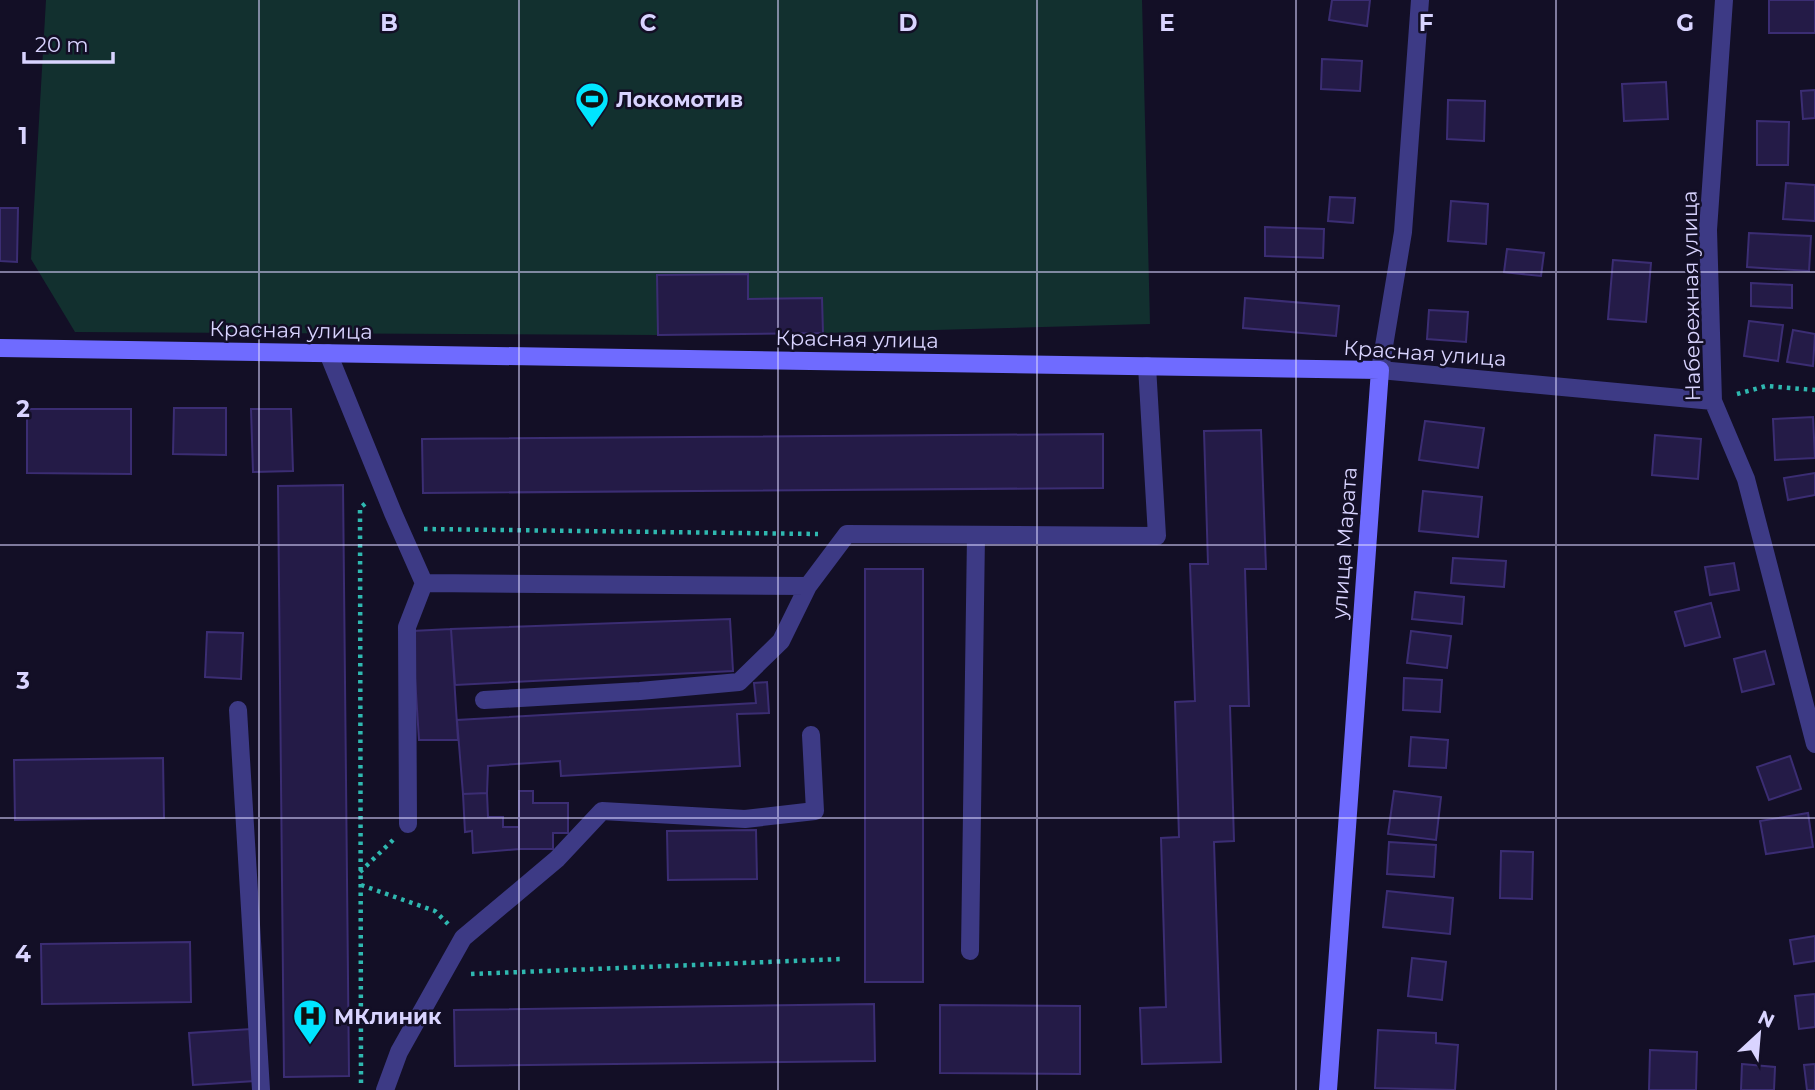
<svg xmlns="http://www.w3.org/2000/svg" width="1815" height="1090" viewBox="0 0 1815 1090" font-family="Montserrat,sans-serif">
	<style>
		.green { fill: #12302f }
		.building { fill: #241b47; stroke: #3b2d73; stroke-width: 2 }
		.lines { fill: none; stroke-linecap: round; stroke-linejoin: round }
		.path { stroke: #2fb8b0; stroke-width: 4.5; stroke-dasharray: 3.5 5; stroke-linecap: butt }
		.lane { stroke: #3d3a85; stroke-width: 18 }
		.street { stroke: #3d3a85; stroke-width: 18 }
		.secondary { stroke: #6f6bff; stroke-width: 18 }
		.grid { fill: none; stroke: #d9d4ff; stroke-width: 2; stroke-opacity: 0.55 }
		.labels { text-anchor: middle; dominant-baseline: central; stroke-width: 5; stroke-linejoin: round; paint-order: stroke }
		.poi-label { font-size: 21px; font-weight: bold; fill: #d9d4ff; stroke: #130f26; text-anchor: start }
		.street-label { font-size: 21px; fill: #d9d4ff; stroke: #130f26 }
		.grid-label { font-size: 23px; text-anchor: middle; font-weight: bold; fill: #d9d4ff; stroke: #130f26; stroke-width: 5; stroke-linejoin: round; paint-order: stroke }
	</style>
	<rect width="100%" height="100%" fill="#130f26"/>
	<path class="green" d="M 46,0 L 1142,0 L 1150,324 L 823,333 L 658,335 L 75,332 L 31,259 Z"/>
	<path class="building" d="M 1332,0 L 1370,0 L 1367,26 L 1329,20 Z
		M 1769,0 L 1815,0 L 1815,33 L 1769,33 Z
		M 1322,59 L 1362,61 L 1360,91 L 1321,89 Z
		M 1666,82 L 1668,119 L 1624,121 L 1622,84 Z
		M 1815,90 L 1815,118 L 1803,119 L 1801,91 Z
		M 1448,100 L 1485,101 L 1484,141 L 1447,139 Z
		M 1757,121 L 1789,122 L 1788,165 L 1757,165 Z
		M 1786,183 L 1815,185 L 1815,221 L 1783,219 Z
		M 1330,197 L 1355,198 L 1353,223 L 1328,221 Z
		M 1451,201 L 1488,204 L 1486,244 L 1448,241 Z
		M 0,208 L 18,208 L 17,262 L 0,261 Z
		M 1265,227 L 1324,229 L 1323,258 L 1265,256 Z
		M 1749,233 L 1811,236 L 1809,271 L 1747,267 Z
		M 1507,249 L 1544,253 L 1541,276 L 1504,272 Z
		M 1613,260 L 1651,263 L 1646,322 L 1608,319 Z
		M 748,274 L 748,299 L 822,298 L 823,333 L 658,335 L 657,275 Z
		M 1751,283 L 1792,285 L 1792,308 L 1751,306 Z
		M 1245,298 L 1339,306 L 1336,336 L 1243,328 Z
		M 1429,310 L 1468,312 L 1466,342 L 1427,339 Z
		M 1749,321 L 1783,325 L 1778,361 L 1744,356 Z
		M 1793,330 L 1815,334 L 1813,366 L 1787,362 Z
		M 174,408 L 226,408 L 226,455 L 173,454 Z
		M 27,409 L 131,409 L 131,474 L 27,473 Z
		M 251,409 L 291,409 L 293,471 L 253,472 Z
		M 1813,417 L 1815,458 L 1775,460 L 1773,419 Z
		M 1425,421 L 1484,428 L 1478,468 L 1419,460 Z
		M 1261,430 L 1266,569 L 1245,569 L 1249,706 L 1230,706 L 1234,841 L 1214,842 L 1221,1062 L 1142,1064 L 1140,1008 L 1166,1007 L 1161,838 L 1179,837 L 1175,702 L 1195,701 L 1190,564 L 1208,564 L 1204,431 Z
		M 1103,434 L 1103,488 L 423,493 L 422,439 Z
		M 1655,435 L 1701,439 L 1698,479 L 1652,475 Z
		M 1815,473 L 1815,495 L 1788,500 L 1784,478 Z
		M 343,485 L 349,1076 L 284,1077 L 278,486 Z
		M 1423,491 L 1482,497 L 1478,537 L 1419,531 Z
		M 1453,558 L 1506,561 L 1504,587 L 1451,583 Z
		M 1734,563 L 1739,590 L 1710,595 L 1705,567 Z
		M 865,569 L 923,569 L 923,982 L 865,982 Z
		M 1415,592 L 1464,597 L 1462,624 L 1412,619 Z
		M 1711,603 L 1720,637 L 1685,646 L 1675,612 Z
		M 730,619 L 733,671 L 455,685 L 451,629 Z
		M 451,629 L 458,740 L 419,740 L 412,631 Z
		M 1411,631 L 1451,636 L 1447,668 L 1407,663 Z
		M 207,632 L 243,633 L 241,679 L 205,677 Z
		M 1765,651 L 1774,684 L 1742,692 L 1734,659 Z
		M 1404,678 L 1442,680 L 1440,712 L 1403,710 Z
		M 767,682 L 769,713 L 737,714 L 740,766 L 561,776 L 560,761 L 488,766 L 487,793 L 463,794 L 457,720 L 756,703 L 754,683 Z
		M 1411,737 L 1448,740 L 1446,768 L 1409,766 Z
		M 1790,756 L 1801,789 L 1769,800 L 1757,767 Z
		M 163,758 L 164,818 L 15,820 L 14,760 Z
		M 519,791 L 533,791 L 533,803 L 568,803 L 568,833 L 553,833 L 553,849 L 519,849 Z
		M 1394,791 L 1441,797 L 1436,840 L 1388,834 Z
		M 487,793 L 488,817 L 503,817 L 503,827 L 519,827 L 519,849 L 473,853 L 472,831 L 465,832 L 463,794 Z
		M 1808,813 L 1813,847 L 1766,854 L 1760,821 Z
		M 756,830 L 757,879 L 668,880 L 667,831 Z
		M 1389,842 L 1436,845 L 1434,877 L 1387,874 Z
		M 1501,851 L 1533,852 L 1532,899 L 1500,898 Z
		M 1387,891 L 1453,898 L 1450,934 L 1383,927 Z
		M 1815,936 L 1815,961 L 1794,964 L 1790,940 Z
		M 190,942 L 191,1002 L 42,1004 L 41,944 Z
		M 1412,958 L 1446,962 L 1442,1000 L 1408,996 Z
		M 1815,994 L 1815,1027 L 1799,1029 L 1795,996 Z
		M 874,1004 L 875,1061 L 455,1066 L 454,1010 Z
		M 940,1005 L 1080,1006 L 1080,1074 L 940,1073 Z
		M 251,1029 L 255,1081 L 193,1085 L 189,1033 Z
		M 1378,1030 L 1436,1033 L 1436,1043 L 1458,1045 L 1455,1090 L 1375,1088 Z
		M 1650,1050 L 1697,1052 L 1696,1090 L 1649,1090 Z
		M 1742,1064 L 1775,1067 L 1774,1090 L 1741,1090 Z
		M 1815,1064 L 1815,1090 L 1807,1090 L 1804,1065 Z"/>
	<g class="lines">
		<path class="path" d="M 1737,394 L 1766,386 L 1815,390
			M 424,529 L 818,534
			M 360,872 L 393,840
			M 361,885 L 435,911 L 448,924
			M 471,974 L 841,959
			M 361,1083 L 360,508 L 366,503"/>
		<path class="lane" d="M 328,353 L 393,513 L 424,583 L 808,586 L 781,641 L 739,682 L 640,691 L 484,700
			M 808,586 L 847,534 L 1157,536 L 1147,366
			M 238,710 L 261,1090
			M 408,824 L 407,627 L 424,583
			M 970,951 L 976,535
			M 385,1090 L 399,1052 L 463,938 L 557,859 L 602,811 L 745,819 L 815,811 L 811,735"/>
		<path class="street" d="M 1420,0 L 1403,232 L 1380,370 L 1713,401
			M 1724,0 L 1708,230 L 1713,401 L 1746,479 L 1815,744"/>
		<path class="secondary" d="M 0,348 L 1380,370 L 1328,1090"/>
	</g>
	<path class="grid" d="M 259,0 L 259,1090M 519,0 L 519,1090M 778,0 L 778,1090M 1037,0 L 1037,1090M 1296,0 L 1296,1090M 1556,0 L 1556,1090M 0,272 L 1815,272M 0,545 L 1815,545M 0,818 L 1815,818"/>
	<defs>
		<g id="stadium-pin" transform="scale(1.75)"><path d="M0 17L-7.5 6A9.5 9.5 0 1 1 7.5 6Z" fill="#00e5ff" stroke="#130f26"/><path d="M0-5a6.5 5 0 1 0 0 10a6.5 5 0 1 0 0-10ZM-3.5-1.8h7v3.6h-7Z" fill="#111"/></g>
		<g id="hospital-pin" transform="scale(1.75)"><path d="M0 17L-7.5 6A9.5 9.5 0 1 1 7.5 6Z" fill="#00e5ff" stroke="#130f26"/><path d="M-5-5h3v3.5h4V-5h3V5h-3V1.5h-4V5h-3Z" fill="#111"/></g>
	</defs>
	<g fill-rule="evenodd">
		<use href="#stadium-pin" x="592" y="99"/>
		<use href="#hospital-pin" x="310" y="1016"/>
	</g>
	<g class="labels">
		<g class="poi-label">
			<text x="616" y="99">Локомотив</text>
			<text x="334" y="1016">МКлиник</text>
		</g>
		<g class="street-label">
			<text transform="translate(1691 296) rotate(-91)">Набережная улица</text>
			<text transform="translate(291 330) rotate(1)">Красная улица</text>
			<text transform="translate(857 339) rotate(1)">Красная улица</text>
			<text transform="translate(1425 353) rotate(4)">Красная улица</text>
			<text transform="translate(1344 543) rotate(-86)">улица Марата</text>
		</g>
	</g>
	<g class="grid-label">
		<text x="389" y="31">B</text>
		<text x="648" y="31">C</text>
		<text x="908" y="31">D</text>
		<text x="1167" y="31">E</text>
		<text x="1426" y="31">F</text>
		<text x="1685" y="31">G</text>
		<text x="23" y="144">1</text>
		<text x="23" y="417">2</text>
		<text x="23" y="689">3</text>
		<text x="23" y="962">4</text>
	</g>
	<g transform="translate(1759 1034) rotate(26)" stroke="#130f26" stroke-width="5" paint-order="stroke">
	<path d="M0-5L12 26L0 18L-12 26Z" fill="#d9d4ff"/>
	<text y="-10" font-size="19" font-weight="bold" text-anchor="middle" fill="#d9d4ff">N</text>
	</g>
	<path d="M24 52v10h89v-10" fill="none" stroke="#d9d4ff" stroke-width="3.5"/>
	<text x="35" y="52" font-size="21" fill="#d9d4ff" stroke="#130f26" stroke-width="5" paint-order="stroke">20 m</text>
</svg>
